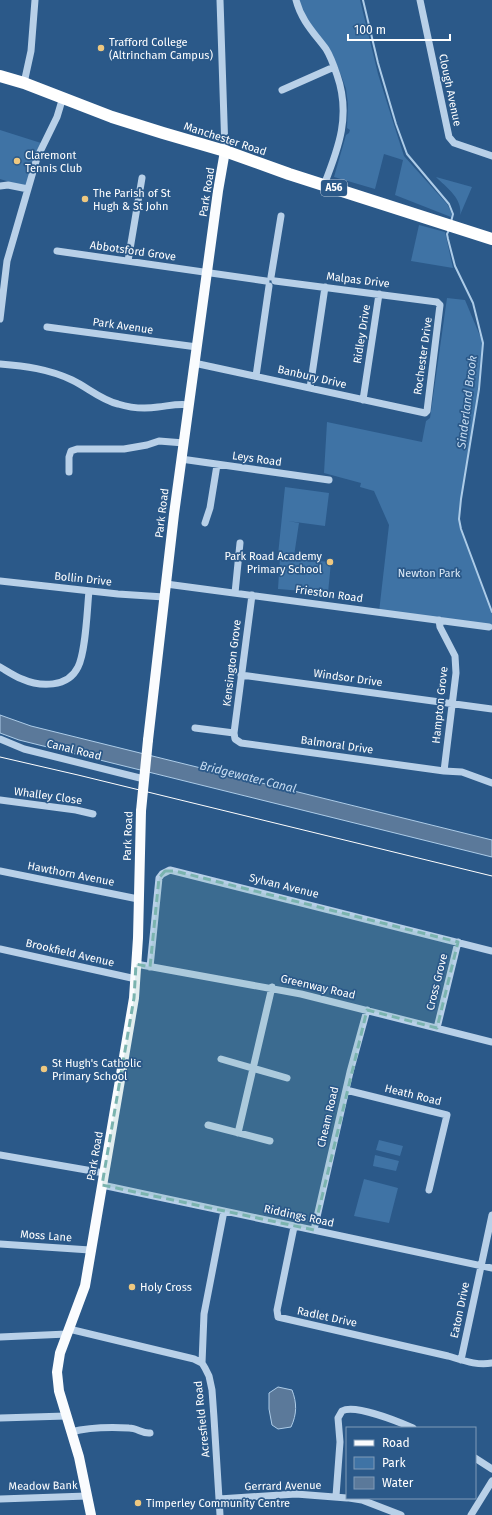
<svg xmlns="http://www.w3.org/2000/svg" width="492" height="1515" viewBox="0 0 492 1515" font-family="'Fira Sans',sans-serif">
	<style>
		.green { fill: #3f73a5 }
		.water { fill: #5b799a; stroke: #adcce8 }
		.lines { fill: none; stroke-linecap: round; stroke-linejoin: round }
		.stream { stroke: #adcce8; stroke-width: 2 }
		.minor { stroke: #b8d0e8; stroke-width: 7 }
		.major { stroke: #fafcfe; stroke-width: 10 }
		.highway { stroke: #fff; stroke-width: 12 }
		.tram { stroke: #fff; stroke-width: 1 }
		.major-bridge { stroke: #fafcfe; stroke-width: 10 }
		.marked { fill: #7bb4af; fill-opacity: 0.2; stroke: #7bb4af; stroke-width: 3; stroke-dasharray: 8 5; stroke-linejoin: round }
		.poi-dot { fill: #eec880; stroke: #2b5989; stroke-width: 1.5 }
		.labels { text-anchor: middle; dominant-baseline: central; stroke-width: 3.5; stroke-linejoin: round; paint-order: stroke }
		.shield { fill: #2b5989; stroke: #bfcddc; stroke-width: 1 }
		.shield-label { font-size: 10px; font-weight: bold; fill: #fff }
		.poi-label { font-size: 11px; fill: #fff; stroke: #2b5989; text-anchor: start }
		.street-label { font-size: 11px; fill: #fff; stroke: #2b5989 }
		.park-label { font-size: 11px; fill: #dbe9f7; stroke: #2b5989 }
		.water-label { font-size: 12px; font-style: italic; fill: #c4daf0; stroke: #2b5989 }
	</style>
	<rect width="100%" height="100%" fill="#2b5989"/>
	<path class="green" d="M 297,0 L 360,0 L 378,74 L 394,125 L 404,156 L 447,204 L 452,213 L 451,217 L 395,195 L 403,160 L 384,154 L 375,189 L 334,177 L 346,135 L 349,133 L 350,130 L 347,128 L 348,104 L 346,89 L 341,75 L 333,57 L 310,26 Z
		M 0,130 L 41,143 L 26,187 L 0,179 Z
		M 436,177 L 472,187 L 460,215 C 463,199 447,188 436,177 Z
		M 419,225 L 445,232 L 453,268 L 411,261 Z
		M 447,298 L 465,300 L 483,343 L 479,389 L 461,499 L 459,519 L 461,529 L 492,612 L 492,630 L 379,612 L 389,525 L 374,491 L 360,487 L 361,483 L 324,473 L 327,422 L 422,442 L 426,421 L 430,418 Z
		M 285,487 L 329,493 L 325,526 L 288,521 L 299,523 L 294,556 L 278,555 Z
		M 280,558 L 331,562 L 328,593 L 278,589 Z
		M 379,1140 L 403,1146 L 400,1156 L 376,1150 Z
		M 375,1155 L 399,1161 L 396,1171 L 373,1166 Z
		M 364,1179 L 398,1188 L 389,1223 L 354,1216 Z"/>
	<path class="water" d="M 0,715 L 31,726 L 492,840 L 492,857 L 19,740 L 0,733 Z
		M 278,1387 L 292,1390 C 297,1403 297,1414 291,1427 L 278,1429 L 272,1425 L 269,1409 L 269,1393 Z"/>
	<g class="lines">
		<path class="stream" d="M 363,0 L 378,63 L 396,124 L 407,154 L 449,204 L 453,214 L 451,222
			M 449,230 L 447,234 L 448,239 L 455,266 L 473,303 L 483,343 L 479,389 L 461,499 L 459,519 L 461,529 L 492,612"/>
		<path class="minor" d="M 220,0 L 225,151
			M 296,0 C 301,20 314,33 326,49 C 331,57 334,66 337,75 C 351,115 339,147 324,185
			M 420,0 L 449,137 L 454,143 L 492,156
			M 24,83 L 31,51 L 35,0
			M 282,90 L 334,67
			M 0,186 L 8,185 L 28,189
			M 57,251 L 266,281
			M 128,261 L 142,178
			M 271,277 L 281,216
			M 0,319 L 7,261 L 37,158 L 57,117 L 63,97
			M 47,327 L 197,347
			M 194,363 L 425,413 L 427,411 L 440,305 L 437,302 L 275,281
			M 0,364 C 25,366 49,369 72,380 C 87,387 101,400 118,404 C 131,408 145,409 158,407 C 168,406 179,403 189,405
			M 256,376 L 269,286
			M 310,388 L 325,287
			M 363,400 L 379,294
			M 181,459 L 329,480
			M 69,472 L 69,457 L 71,451 L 77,449 L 124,449 L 147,445 L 159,441 L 184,443
			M 205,523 L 210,508 L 217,465
			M 0,581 L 118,594 L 164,597
			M 166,584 L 489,627
			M 235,593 L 240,543
			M 252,595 L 234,733 L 235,739 L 241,743 L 444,771 L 462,772 L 492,783
			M 439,620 L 440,627 L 455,656 L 456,673 L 444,771
			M 0,667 C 7,671 14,676 22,679 C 40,687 68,688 78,667 C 86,651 87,610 89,591
			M 241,675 L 492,709
			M 195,728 L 234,733
			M 0,739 L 24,749 L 144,779
			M 0,800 L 76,810 L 93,814
			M 0,871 L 138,899
			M 0,949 L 136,979
			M 136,964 L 301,994 L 492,1042
			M 150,967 L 159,878 L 162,874 L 170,870 L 492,951
			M 437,1028 L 458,942
			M 221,1059 L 287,1078
			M 346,1090 L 447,1115 L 429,1190
			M 208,1125 L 270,1141
			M 238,1133 L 272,987
			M 0,1155 L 104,1173
			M 102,1185 L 492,1268
			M 294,1227 L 277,1310 L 278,1317 L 448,1356 C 462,1360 477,1366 492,1363
			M 314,1230 L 350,1072 L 367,1010
			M 0,1244 L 90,1250
			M 69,1329 L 194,1359 L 202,1363 L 205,1368 L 209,1376 L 212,1390 L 214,1418 L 220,1515
			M 0,1337 L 67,1334
			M 461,1360 L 492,1215
			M 202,1363 L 204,1314 L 224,1211
			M 0,1418 L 66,1416
			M 71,1432 C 90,1427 110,1427 129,1428 C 137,1428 143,1434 150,1433
			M 475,1458 L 492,1469
			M 336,1496 L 340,1442 L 338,1418 L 342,1411 C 355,1404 399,1422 413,1428
			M 349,1498 L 362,1500 L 401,1515
			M 0,1499 L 87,1496
			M 219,1499 L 296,1494 L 347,1498
			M 471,1515 L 492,1481"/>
		<path class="major" d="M 148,740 L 174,514 L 218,191 L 225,151
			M 91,1515 L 79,1457 L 59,1391 L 57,1372 L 60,1353 L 85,1286 L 134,998 L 138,938 L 141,811"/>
		<path class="highway" d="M 0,76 L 24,83 L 112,117 L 163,133 L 225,151 L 289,174 L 492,239"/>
		<path class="tram" d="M 0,757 L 78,775 L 492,876"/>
		<path class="major-bridge" d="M 141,811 L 148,740"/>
	</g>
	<path class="marked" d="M 165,871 L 175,871 L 458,942 L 437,1028 L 367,1010 L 314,1230 L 102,1185 L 134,998 L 136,964 L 150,967 L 159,878 Z"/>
	<g class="poi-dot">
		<circle cx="101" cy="48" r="4"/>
		<circle cx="17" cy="161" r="4"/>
		<circle cx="85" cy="199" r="4"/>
		<circle cx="330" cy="562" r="4"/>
		<circle cx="44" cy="1069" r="4"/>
		<circle cx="132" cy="1287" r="4"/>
		<circle cx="138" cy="1503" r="4"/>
	</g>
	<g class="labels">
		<rect class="shield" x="321" y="180" width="26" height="16" rx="3"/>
		<g class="shield-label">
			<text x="334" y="188">A56</text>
		</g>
		<g class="poi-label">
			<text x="109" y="42">Trafford College<tspan x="109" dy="13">(Altrincham Campus)</tspan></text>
			<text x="25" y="155">Claremont<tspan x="25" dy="13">Tennis Club</tspan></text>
			<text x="93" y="193">The Parish of St<tspan x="93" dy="13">Hugh &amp; St John</tspan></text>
			<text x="322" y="556" text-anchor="end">Park Road Academy<tspan x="322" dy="13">Primary School</tspan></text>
			<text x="52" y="1063">St Hugh's Catholic<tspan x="52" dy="13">Primary School</tspan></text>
			<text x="140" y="1287">Holy Cross</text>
			<text x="146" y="1503">Timperley Community Centre</text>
		</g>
		<g class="street-label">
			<text transform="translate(450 90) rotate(78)">Clough Avenue</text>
			<text transform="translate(225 139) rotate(18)">Manchester Road</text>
			<text transform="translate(207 192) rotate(-81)">Park Road</text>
			<text transform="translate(133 251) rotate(8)">Abbotsford Grove</text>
			<text transform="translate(358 280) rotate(7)">Malpas Drive</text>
			<text transform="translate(123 326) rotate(8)">Park Avenue</text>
			<text transform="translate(362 334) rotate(-81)">Ridley Drive</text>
			<text transform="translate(423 356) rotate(-82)">Rochester Drive</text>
			<text transform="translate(312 377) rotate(13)">Banbury Drive</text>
			<text transform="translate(257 459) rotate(8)">Leys Road</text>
			<text transform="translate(162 513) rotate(-83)">Park Road</text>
			<text transform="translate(83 579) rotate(6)">Bollin Drive</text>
			<text transform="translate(329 594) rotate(8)">Frieston Road</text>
			<text transform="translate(232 663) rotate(-83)">Kensington Grove</text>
			<text transform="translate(348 678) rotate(8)">Windsor Drive</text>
			<text transform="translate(440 705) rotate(-84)">Hampton Grove</text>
			<text transform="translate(337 745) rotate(8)">Balmoral Drive</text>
			<text transform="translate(74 750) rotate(14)">Canal Road</text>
			<text transform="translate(48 796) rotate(8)">Whalley Close</text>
			<text transform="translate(128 836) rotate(-88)">Park Road</text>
			<text transform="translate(71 874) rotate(11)">Hawthorn Avenue</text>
			<text transform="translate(284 886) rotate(14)">Sylvan Avenue</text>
			<text transform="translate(70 953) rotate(13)">Brookfield Avenue</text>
			<text transform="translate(437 982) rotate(-76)">Cross Grove</text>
			<text transform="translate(318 987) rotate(13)">Greenway Road</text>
			<text transform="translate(413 1095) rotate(14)">Heath Road</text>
			<text transform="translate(328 1117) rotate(-77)">Cheam Road</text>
			<text transform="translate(95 1156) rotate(-80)">Park Road</text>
			<text transform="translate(299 1216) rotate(12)">Riddings Road</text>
			<text transform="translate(46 1236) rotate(4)">Moss Lane</text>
			<text transform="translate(460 1310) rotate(-78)">Eaton Drive</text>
			<text transform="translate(327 1317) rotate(12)">Radlet Drive</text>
			<text transform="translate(202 1419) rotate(-96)">Acresfield Road</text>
			<text transform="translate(43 1486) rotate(-1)">Meadow Bank</text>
			<text transform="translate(283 1486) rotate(-1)">Gerrard Avenue</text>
		</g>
		<g class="park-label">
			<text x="429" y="573">Newton Park</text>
		</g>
		<g class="water-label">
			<text transform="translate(467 402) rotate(-83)">Sinderland Brook</text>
			<text transform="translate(248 777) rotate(14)">Bridgewater Canal</text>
		</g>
	</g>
	<rect x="346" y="1427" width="130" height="72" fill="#2b5989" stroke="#809bb8"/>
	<rect x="354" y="1440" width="20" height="6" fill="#fafcfe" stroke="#809bb8"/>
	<text x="382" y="1447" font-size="12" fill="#ffffff">Road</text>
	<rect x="354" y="1457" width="20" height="12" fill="#3f73a5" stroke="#809bb8"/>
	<text x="382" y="1467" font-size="12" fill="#ffffff">Park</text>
	<rect x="354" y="1477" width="20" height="12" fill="#5b799a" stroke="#809bb8"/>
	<text x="382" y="1487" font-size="12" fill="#ffffff">Water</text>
	<path d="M348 34v6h102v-6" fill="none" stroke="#ffffff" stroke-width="2"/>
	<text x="354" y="34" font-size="12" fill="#ffffff" stroke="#2b5989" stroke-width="3" paint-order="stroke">100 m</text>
</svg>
